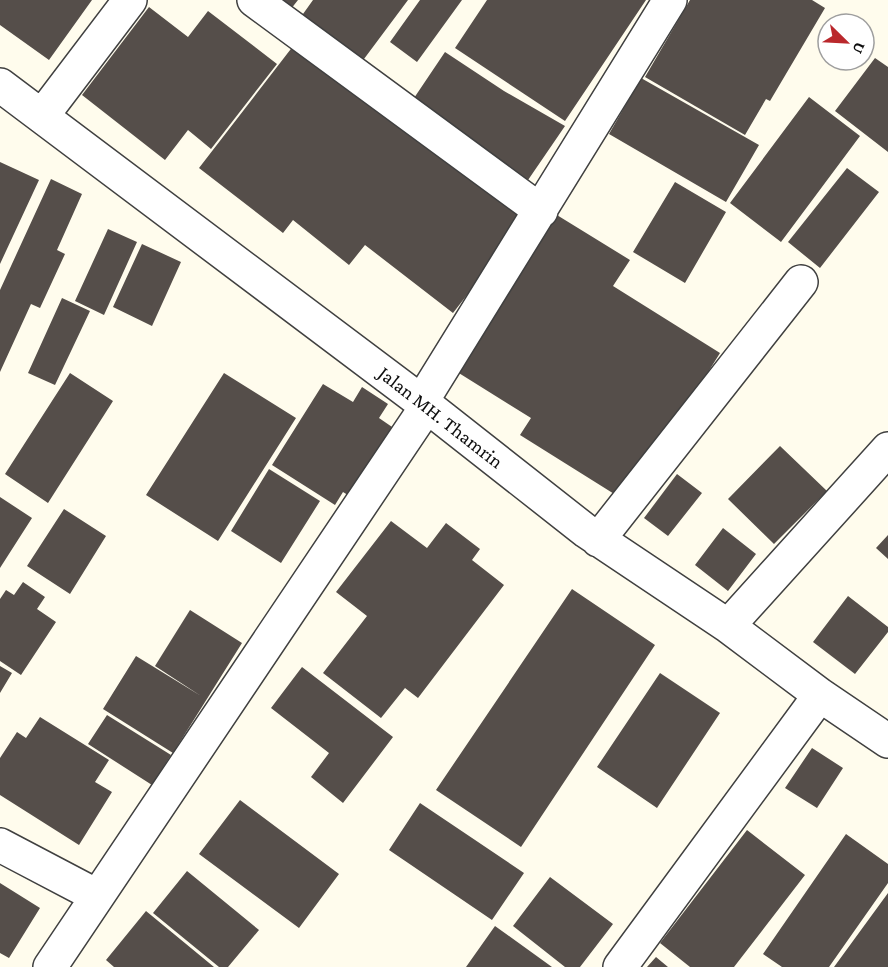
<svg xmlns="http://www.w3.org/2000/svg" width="888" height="967" viewBox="0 0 888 967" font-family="'Crimson Pro',serif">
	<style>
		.building { fill: #554e4a }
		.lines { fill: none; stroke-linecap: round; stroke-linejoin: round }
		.minor-casing { stroke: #404040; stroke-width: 36 }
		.minor { stroke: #fff; stroke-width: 33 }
		.labels { text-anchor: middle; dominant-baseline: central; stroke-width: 6; stroke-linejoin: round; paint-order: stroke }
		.street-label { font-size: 20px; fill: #0d0d0d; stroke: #fff }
	</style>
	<rect width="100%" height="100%" fill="#fffced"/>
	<path class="building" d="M 0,0 L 92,0 L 49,60 L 0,25 Z
		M 259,0 L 298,0 L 283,19 Z
		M 313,0 L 408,0 L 358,67 L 298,21 Z
		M 420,0 L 462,0 L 417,62 L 390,42 Z
		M 487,0 L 646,0 L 565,121 L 455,48 Z
		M 690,0 L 812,0 L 825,8 L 770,101 L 766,99 L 745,135 L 645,77 Z
		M 149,7 L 188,37 L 208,11 L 277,64 L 211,149 L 188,130 L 165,160 L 82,95 Z
		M 297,41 L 526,219 L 453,313 L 365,245 L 349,265 L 293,220 L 283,233 L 199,168 Z
		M 445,52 L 504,91 L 565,126 L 526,183 L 410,104 Z
		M 875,58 L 888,67 L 888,152 L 835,111 Z
		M 641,78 L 759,145 L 726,202 L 609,134 Z
		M 809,97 L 860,136 L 781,242 L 730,203 Z
		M 0,162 L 39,180 L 0,264 Z
		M 847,168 L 879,192 L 820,268 L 788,242 Z
		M 51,179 L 82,194 L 57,250 L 65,254 L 40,308 L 31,304 L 0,372 L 0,290 Z
		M 675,182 L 726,212 L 685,283 L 633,252 Z
		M 552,212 L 630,260 L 613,286 L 720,353 L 627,502 L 520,435 L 531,418 L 454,370 Z
		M 108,229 L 137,242 L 104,315 L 75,301 Z
		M 142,244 L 181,262 L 152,326 L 113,307 Z
		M 62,298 L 90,311 L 55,385 L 28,373 Z
		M 70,373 L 113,401 L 48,503 L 5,474 Z
		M 224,373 L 296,418 L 218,541 L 146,495 Z
		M 323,384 L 353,402 L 362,387 L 388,404 L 379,418 L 395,429 L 351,497 L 343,492 L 335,505 L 272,465 Z
		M 780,446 L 827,491 L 774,544 L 728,499 Z
		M 269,469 L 320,501 L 281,563 L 231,531 Z
		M 677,474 L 702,493 L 668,536 L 644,518 Z
		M 0,497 L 32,518 L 0,568 Z
		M 64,509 L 106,536 L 70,594 L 27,566 Z
		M 391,521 L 427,548 L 446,523 L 480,549 L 472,560 L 504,585 L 418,698 L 405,688 L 381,718 L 323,673 L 367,616 L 336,592 Z
		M 723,528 L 756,554 L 728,591 L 695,565 Z
		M 888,535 L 888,559 L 876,548 Z
		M 23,582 L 45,597 L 37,609 L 56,622 L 21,675 L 0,661 L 0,599 L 6,590 L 14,595 Z
		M 572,589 L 655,645 L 521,847 L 436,790 Z
		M 848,596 L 888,627 L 888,632 L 855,674 L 813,642 Z
		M 190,610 L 242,643 L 173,753 L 103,709 L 136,656 L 201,696 L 155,666 Z
		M 0,666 L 12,673 L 0,693 Z
		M 302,667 L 393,737 L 343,803 L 311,777 L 329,753 L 271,708 Z
		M 660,673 L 720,713 L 657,808 L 597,767 Z
		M 107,715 L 171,755 L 152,785 L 88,744 Z
		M 40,717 L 109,760 L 95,782 L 112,792 L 79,845 L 0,795 L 0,758 L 17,732 L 26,738 Z
		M 812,748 L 843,768 L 817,808 L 785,788 Z
		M 240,800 L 339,874 L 299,928 L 199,854 Z
		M 420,803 L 524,873 L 492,920 L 389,850 Z
		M 747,830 L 805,875 L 734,967 L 690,967 L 660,943 Z
		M 846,834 L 888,864 L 888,883 L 829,967 L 782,967 L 763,954 Z
		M 187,871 L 259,930 L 228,967 L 219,967 L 153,913 Z
		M 550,877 L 613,924 L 580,967 L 565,967 L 513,926 Z
		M 0,883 L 40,908 L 9,958 L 0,953 Z
		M 888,893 L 888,967 L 834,967 Z
		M 146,911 L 214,967 L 114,967 L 106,960 Z
		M 495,926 L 552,967 L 466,967 Z
		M 656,957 L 668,967 L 647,967 Z"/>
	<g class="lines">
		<g class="minor-casing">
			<path id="minor" d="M 254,0 L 541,211
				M 0,85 L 427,406 L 586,531 L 728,626 L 820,695 L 888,741
				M 42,116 L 130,0
				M 422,401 L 670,0
				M 598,540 L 801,282
				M 728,626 L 888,449
				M 0,845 L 97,896
				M 50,967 L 427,406
				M 620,967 L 820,695"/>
		</g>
		<use href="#minor" class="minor"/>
	</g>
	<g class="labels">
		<g class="street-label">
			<text transform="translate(441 417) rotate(38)">Jalan MH. Thamrin</text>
		</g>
	</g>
	<g transform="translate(846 42) rotate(114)"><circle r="28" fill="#ffffff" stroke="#9e9e9e" stroke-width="1.5"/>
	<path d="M0-4.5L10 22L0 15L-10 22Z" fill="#ba282c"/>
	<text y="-9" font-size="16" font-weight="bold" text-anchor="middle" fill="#0d0d0d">U</text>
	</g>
</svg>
